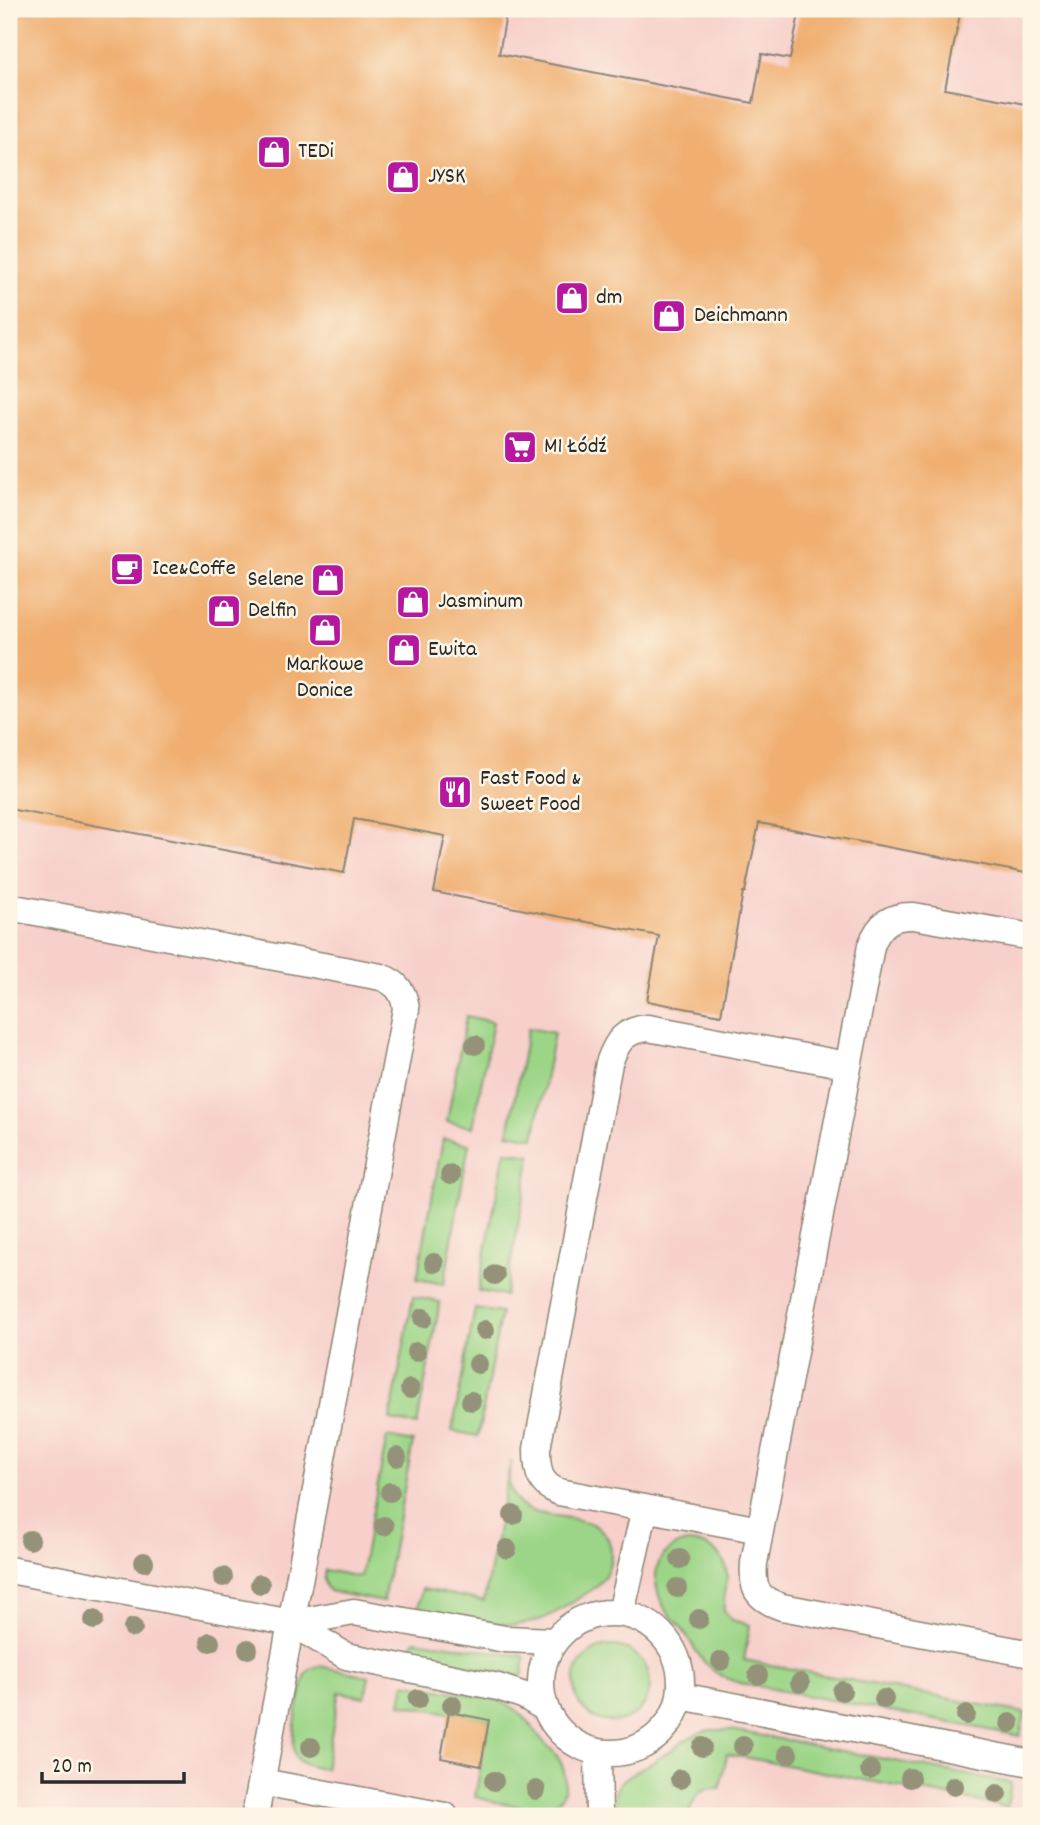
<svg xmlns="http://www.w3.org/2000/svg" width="1040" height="1825" viewBox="0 0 1040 1825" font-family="Dekko,sans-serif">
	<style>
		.built { fill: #f7d0cc }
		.green { fill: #9cd587; stroke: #648059; stroke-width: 2 }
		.building { fill: #f0af71 }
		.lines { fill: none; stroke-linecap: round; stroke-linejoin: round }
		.lane-casing { stroke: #8e8373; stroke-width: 29 }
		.lane { stroke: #fff; stroke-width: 26 }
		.tree { fill: #949278 }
		.labels { text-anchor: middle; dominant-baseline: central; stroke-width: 5; stroke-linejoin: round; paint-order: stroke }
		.poi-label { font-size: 23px; fill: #2b2b2b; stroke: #fcf5e5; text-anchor: start }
	</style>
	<rect width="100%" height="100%" fill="#fcf5e5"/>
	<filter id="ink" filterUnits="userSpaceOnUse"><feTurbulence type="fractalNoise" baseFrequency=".0143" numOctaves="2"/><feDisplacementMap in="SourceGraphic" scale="14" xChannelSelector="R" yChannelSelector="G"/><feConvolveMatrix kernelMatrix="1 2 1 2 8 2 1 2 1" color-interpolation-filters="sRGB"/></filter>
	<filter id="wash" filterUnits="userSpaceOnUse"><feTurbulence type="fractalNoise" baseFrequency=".00686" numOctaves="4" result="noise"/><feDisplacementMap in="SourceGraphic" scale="28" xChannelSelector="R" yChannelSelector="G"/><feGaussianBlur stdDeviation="1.57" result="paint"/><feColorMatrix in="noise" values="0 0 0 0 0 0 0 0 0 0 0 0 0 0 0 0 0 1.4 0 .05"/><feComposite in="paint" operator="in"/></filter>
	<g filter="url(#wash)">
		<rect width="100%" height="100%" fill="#f2dbbb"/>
		<path class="built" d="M 9,9 L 1031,9 L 1031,1816 L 9,1816 Z"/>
		<path class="green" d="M 466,1016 L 493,1022 L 473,1127 L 447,1122 Z
			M 528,1028 L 554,1033 L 534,1138 L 508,1133 Z
			M 443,1139 L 469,1144 L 444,1284 L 417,1279 Z
			M 505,1151 L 531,1155 L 505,1296 L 478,1291 Z
			M 413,1297 L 440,1302 L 417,1425 L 390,1420 Z
			M 475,1309 L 501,1313 L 478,1436 L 452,1431 Z
			M 387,1437 L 413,1442 L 383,1602 L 329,1591 C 323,1584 323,1578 325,1570 L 360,1577 Z
			M 511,1460 C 508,1477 506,1492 521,1505 C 544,1525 612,1506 611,1555 C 609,1586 585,1593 563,1608 C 544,1620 526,1627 503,1624 L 418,1609 L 422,1589 L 484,1601 Z
			M 687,1542 C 707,1543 726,1553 727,1575 C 727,1587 723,1598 724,1610 L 732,1620 L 750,1625 L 744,1660 L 1025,1713 L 1020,1736 L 740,1683 C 729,1680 719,1676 710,1668 C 699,1659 693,1645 685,1633 C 679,1623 670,1617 664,1607 C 649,1579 654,1550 687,1542 Z
			M 415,1640 L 523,1656 L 525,1658 L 522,1676 L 519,1677 L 415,1654 L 411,1646 Z
			M574 1684a38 38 0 1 1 76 0a38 38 0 1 1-76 0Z
			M 319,1666 L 369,1676 L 365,1697 L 339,1692 L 325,1769 C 315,1767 305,1767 298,1760 C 286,1746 301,1695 305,1677 L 310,1669 Z
			M 405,1683 L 494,1699 C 503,1702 511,1706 518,1711 C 528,1720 534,1730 542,1740 C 547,1746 553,1750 557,1756 C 569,1773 570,1803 544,1808 C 528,1811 493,1801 475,1797 L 489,1720 L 401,1704 Z
			M 709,1730 L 731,1730 L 1011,1783 L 1007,1807 L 727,1754 L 720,1788 C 696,1787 695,1797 688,1816 L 620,1816 C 601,1779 639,1773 661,1757 C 679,1746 687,1735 709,1730 Z"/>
		<g id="blocks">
			<path class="building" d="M 9,9 L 507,9 L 499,54 L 753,103 L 762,54 L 790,59 L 800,9 L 961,9 L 945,89 L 1031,105 L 1031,874 L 759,823 L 745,892 L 743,892 L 721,1015 L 647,1001 L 659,936 L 434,892 L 445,836 L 354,819 L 344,873 L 9,809 Z
				M 449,1712 L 489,1720 L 481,1766 L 441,1758 Z"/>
		</g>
	</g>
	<g filter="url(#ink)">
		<use href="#blocks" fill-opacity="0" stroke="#8e8373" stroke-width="2"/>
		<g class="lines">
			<g class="lane-casing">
				<path id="lane" d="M 9,907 L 381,977 C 397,983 404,992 406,1009 L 255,1816
					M 1031,937 L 914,916 C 891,915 879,924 871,946 L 754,1563 C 752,1589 756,1598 782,1607 L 1031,1654
					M 760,1530 L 559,1492 C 538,1484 537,1469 537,1449 L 609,1063 C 617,1041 624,1030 648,1028 L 847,1065
					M 9,1570 L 292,1623 L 346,1656 L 498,1687 L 525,1696 L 545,1708
					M541 1683a70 70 0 1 1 140 0a70 70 0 1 1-140 0Z
					M 621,1613 L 645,1508
					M 292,1623 L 354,1612 L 505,1639 L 554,1641
					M 680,1696 L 1031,1763
					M 598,1752 L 599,1816
					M 262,1782 L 445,1816"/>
			</g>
			<use href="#lane" class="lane"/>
		</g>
		<g class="tree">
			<circle cx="475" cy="1045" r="10"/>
			<circle cx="450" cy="1175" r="10"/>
			<circle cx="434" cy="1263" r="10"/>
			<circle cx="495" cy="1275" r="10"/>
			<circle cx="423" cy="1318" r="10"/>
			<circle cx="485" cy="1330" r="10"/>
			<circle cx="416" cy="1352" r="10"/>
			<circle cx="478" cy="1364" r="10"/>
			<circle cx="410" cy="1389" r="10"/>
			<circle cx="471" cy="1401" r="10"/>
			<circle cx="397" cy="1457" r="10"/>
			<circle cx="390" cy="1492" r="10"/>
			<circle cx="513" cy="1515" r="10"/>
			<circle cx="384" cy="1526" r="10"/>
			<circle cx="30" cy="1540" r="10"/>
			<circle cx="507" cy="1549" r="10"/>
			<circle cx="680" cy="1559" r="10"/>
			<circle cx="144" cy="1562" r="10"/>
			<circle cx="223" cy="1577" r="10"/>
			<circle cx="260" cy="1584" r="10"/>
			<circle cx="677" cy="1588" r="10"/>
			<circle cx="699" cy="1619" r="10"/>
			<circle cx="94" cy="1620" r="10"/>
			<circle cx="133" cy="1628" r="10"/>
			<circle cx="210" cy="1642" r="10"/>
			<circle cx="248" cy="1649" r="10"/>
			<circle cx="721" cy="1661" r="10"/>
			<circle cx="758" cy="1675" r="10"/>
			<circle cx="800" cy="1683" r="10"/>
			<circle cx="842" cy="1691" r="10"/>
			<circle cx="418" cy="1699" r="10"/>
			<circle cx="884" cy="1699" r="10"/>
			<circle cx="452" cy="1705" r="10"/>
			<circle cx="966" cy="1715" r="10"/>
			<circle cx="1010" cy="1723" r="10"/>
			<circle cx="743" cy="1746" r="10"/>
			<circle cx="311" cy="1747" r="10"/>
			<circle cx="702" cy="1747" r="10"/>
			<circle cx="788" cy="1754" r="10"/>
			<circle cx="870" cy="1770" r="10"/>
			<circle cx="910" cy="1778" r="10"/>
			<circle cx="680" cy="1779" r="10"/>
			<circle cx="494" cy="1781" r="10"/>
			<circle cx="954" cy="1786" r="10"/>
			<circle cx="536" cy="1790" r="10"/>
			<circle cx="997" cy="1794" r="10"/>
		</g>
	</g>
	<defs>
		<g id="shop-square" transform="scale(1.75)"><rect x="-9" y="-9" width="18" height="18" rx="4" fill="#b5179e" stroke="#fcf5e5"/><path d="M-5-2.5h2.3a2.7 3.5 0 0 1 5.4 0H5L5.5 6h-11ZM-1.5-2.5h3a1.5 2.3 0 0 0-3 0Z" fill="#fff"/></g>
		<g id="supermarket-square" transform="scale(1.75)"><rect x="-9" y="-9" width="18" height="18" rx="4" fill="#b5179e" stroke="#fcf5e5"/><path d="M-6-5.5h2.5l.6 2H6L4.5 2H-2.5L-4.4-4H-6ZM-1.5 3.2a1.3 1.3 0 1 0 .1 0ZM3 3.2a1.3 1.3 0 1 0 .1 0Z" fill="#fff"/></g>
		<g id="cafe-square" transform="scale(1.75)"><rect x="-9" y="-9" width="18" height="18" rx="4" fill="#b5179e" stroke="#fcf5e5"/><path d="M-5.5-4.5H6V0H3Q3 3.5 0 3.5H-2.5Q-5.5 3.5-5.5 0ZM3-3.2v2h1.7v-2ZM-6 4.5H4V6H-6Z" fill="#fff"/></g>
		<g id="restaurant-square" transform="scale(1.75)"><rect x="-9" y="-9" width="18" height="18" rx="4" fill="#b5179e" stroke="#fcf5e5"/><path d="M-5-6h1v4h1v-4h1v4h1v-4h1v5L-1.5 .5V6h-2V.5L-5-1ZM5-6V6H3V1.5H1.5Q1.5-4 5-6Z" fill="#fff"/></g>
	</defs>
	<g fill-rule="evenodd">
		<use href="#shop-square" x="274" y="152"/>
		<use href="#shop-square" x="403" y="177"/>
		<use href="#shop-square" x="572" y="298"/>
		<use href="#shop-square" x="669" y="316"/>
		<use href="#supermarket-square" x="520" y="447"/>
		<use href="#cafe-square" x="127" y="569"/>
		<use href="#shop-square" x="328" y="580"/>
		<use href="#shop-square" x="413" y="602"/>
		<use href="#shop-square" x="224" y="611"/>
		<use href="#shop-square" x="325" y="630"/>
		<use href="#shop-square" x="404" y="650"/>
		<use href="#restaurant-square" x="455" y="792"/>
	</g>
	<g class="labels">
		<g class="poi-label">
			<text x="298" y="152">TEDi</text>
			<text x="428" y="177">JYSK</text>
			<text x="596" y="298">dm</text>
			<text x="694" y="316">Deichmann</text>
			<text x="544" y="447">M1 Łódź</text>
			<text x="152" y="569">Ice&amp;Coffe</text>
			<text x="304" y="580" text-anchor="end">Selene</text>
			<text x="438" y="602">Jasminum</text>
			<text x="248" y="611">Delfin</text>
			<text x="428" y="650">Ewita</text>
			<text x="325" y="665" text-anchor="middle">Markowe<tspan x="325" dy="26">Donice</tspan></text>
			<text x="480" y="779">Fast Food &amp;<tspan x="480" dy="26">Sweet Food</tspan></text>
		</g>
	</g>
	<rect width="1040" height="1825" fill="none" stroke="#fcf5e5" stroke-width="35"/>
	<path d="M42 1772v10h142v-10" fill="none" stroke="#2b2b2b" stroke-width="3.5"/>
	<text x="52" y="1772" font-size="21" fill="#2b2b2b" stroke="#fcf5e5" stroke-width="5" paint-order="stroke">20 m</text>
</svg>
